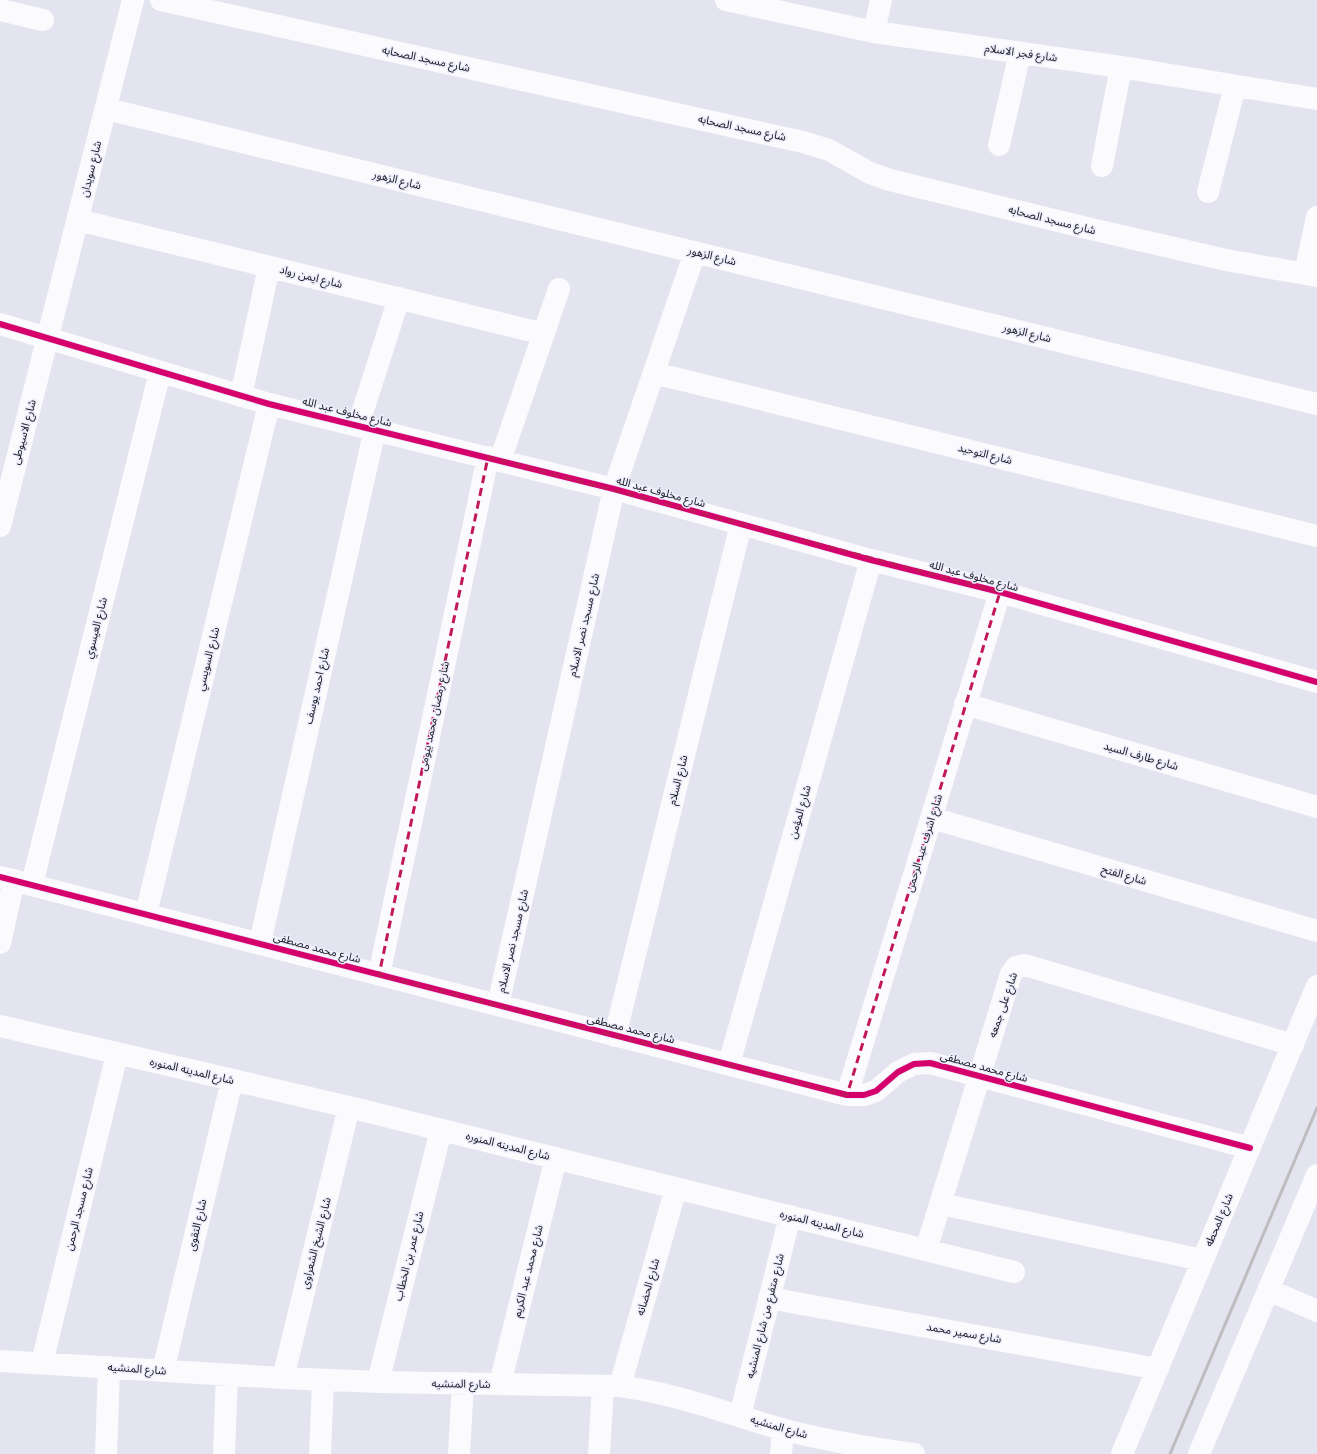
<svg xmlns="http://www.w3.org/2000/svg" width="1317" height="1454" viewBox="0 0 1317 1454" font-family="'Fira Sans','Noto Sans Arabic',sans-serif">
	<style>
		.lines { fill: none; stroke-linecap: round; stroke-linejoin: round }
		.minor { stroke: #fbfbfd; stroke-width: 22 }
		.rail { stroke: #bdbdc0; stroke-width: 3 }
		.cycleway-casing { stroke: #ececfc; stroke-width: 8 }
		.cycleway { stroke: #d6006c; stroke-width: 6 }
		.marked { fill: none; stroke: #c2185b; stroke-width: 3; stroke-dasharray: 8 5; stroke-linejoin: round }
		.labels { text-anchor: middle; dominant-baseline: central; stroke-width: 3; stroke-linejoin: round; paint-order: stroke }
		.street-label { font-size: 11px; fill: #15151d; stroke: #ececfc }
	</style>
	<rect width="100%" height="100%" fill="#e4e4f1"/>
	<g class="lines">
		<path class="minor" d="M 161,0 L 803,142 L 829,150 L 870,173 L 890,180 L 1091,229 L 1226,260 L 1317,276
			M 726,0 L 874,32 L 1121,67 L 1317,99
			M 0,10 L 43,20
			M 874,32 L 881,0
			M 107,109 L 1317,404
			M 999,145 L 1020,53
			M 1102,166 L 1121,67
			M 1208,192 L 1235,86
			M 78,220 L 544,334
			M 1305,274 L 1317,217
			M 0,324 L 269,404 L 614,489 L 871,560 L 1000,592 L 1317,682
			M 654,373 L 1317,536
			M 241,396 L 269,267
			M 358,426 L 399,298
			M 500,461 L 559,289
			M 0,526 L 133,0
			M 965,704 L 1317,807
			M 932,818 L 1317,931
			M 0,877 L 847,1095 L 864,1095 L 876,1091 L 898,1072 L 914,1064 L 930,1063 L 1250,1148
			M 32,884 L 160,372
			M 146,914 L 269,404
			M 0,943 L 14,880
			M 260,943 L 375,429
			M 379,975 L 488,457
			M 498,1005 L 614,489 L 695,252
			M 0,1026 L 349,1107 L 1014,1272
			M 615,1036 L 741,524
			M 729,1064 L 871,560
			M 847,1095 L 1000,592
			M 941,1204 L 1202,1260
			M 926,1250 L 1011,974 L 1016,967 L 1025,965 L 1293,1045
			M 1269,1290 L 1317,1311
			M 769,1298 L 1158,1369
			M 0,1361 L 283,1378 L 378,1382 L 620,1386 C 631,1388 642,1389 653,1392 C 698,1401 741,1418 785,1430 C 828,1441 871,1448 914,1454
			M 42,1363 L 117,1054
			M 163,1371 L 232,1080
			M 283,1378 L 349,1107
			M 378,1382 L 441,1130
			M 500,1384 L 556,1158
			M 620,1386 L 676,1188
			M 740,1416 L 790,1216
			M 106,1454 L 109,1367
			M 224,1454 L 227,1375
			M 320,1454 L 323,1380
			M 459,1454 L 463,1383
			M 599,1454 L 603,1386
			M 781,1454 L 783,1429
			M 1122,1454 L 1317,986
			M 1199,1454 L 1317,1175"/>
		<path class="rail" d="M 1170,1454 L 1317,1108"/>
		<g class="cycleway-casing">
			<path id="cycleway" d="M 0,324 L 269,404 L 614,489 L 871,560 L 1000,592 L 1317,682
				M 0,877 L 847,1095 L 864,1095 L 876,1091 L 898,1072 L 914,1064 L 930,1063 L 1250,1148"/>
		</g>
		<use href="#cycleway" class="cycleway"/>
	</g>
	<path class="marked" d="M 488,457 L 1000,592 L 847,1095 L 379,975 Z"/>
	<g class="labels">
		<g class="street-label">
			<text transform="translate(1021 53) rotate(8)">شارع فجر الاسلام</text>
			<text transform="translate(426 59) rotate(12)">شارع مسجد الصحابه</text>
			<text transform="translate(742 128) rotate(12)">شارع مسجد الصحابه</text>
			<text transform="translate(91 169) rotate(-76)">شارع سويدان</text>
			<text transform="translate(397 180) rotate(14)">شارع الزهور</text>
			<text transform="translate(1052 220) rotate(14)">شارع مسجد الصحابه</text>
			<text transform="translate(712 256) rotate(14)">شارع الزهور</text>
			<text transform="translate(311 277) rotate(14)">شارع ايمن رواد</text>
			<text transform="translate(1027 333) rotate(14)">شارع الزهور</text>
			<text transform="translate(347 412) rotate(14)">شارع مخلوف عبد الله</text>
			<text transform="translate(24 432) rotate(-75)">شارع الاسيوطى</text>
			<text transform="translate(985 454) rotate(14)">شارع التوحيد</text>
			<text transform="translate(661 492) rotate(15)">شارع مخلوف عبد الله</text>
			<text transform="translate(974 576) rotate(15)">شارع مخلوف عبد الله</text>
			<text transform="translate(584 625) rotate(-77)">شارع مسجد نصر الاسلام</text>
			<text transform="translate(96 628) rotate(-76)">شارع العيسوي</text>
			<text transform="translate(208 659) rotate(-76)">شارع السويسي</text>
			<text transform="translate(317 686) rotate(-77)">شارع احمد يوسف</text>
			<text transform="translate(434 716) rotate(-78)">شارع رمضان محمد بيومى</text>
			<text transform="translate(1141 756) rotate(16)">شارع طارف السيد</text>
			<text transform="translate(678 780) rotate(-76)">شارع السلام</text>
			<text transform="translate(800 812) rotate(-74)">شارع المؤمن</text>
			<text transform="translate(924 843) rotate(-73)">شارع اشرف عبد الرحمن</text>
			<text transform="translate(1124 875) rotate(16)">شارع الفتح</text>
			<text transform="translate(513 941) rotate(-77)">شارع مسجد نصر الاسلام</text>
			<text transform="translate(317 948) rotate(15)">شارع محمد مصطفى</text>
			<text transform="translate(1003 1005) rotate(-71)">شارع على جمعه</text>
			<text transform="translate(631 1029) rotate(14)">شارع محمد مصطفى</text>
			<text transform="translate(984 1067) rotate(15)">شارع محمد مصطفى</text>
			<text transform="translate(192 1071) rotate(13)">شارع المدينه المنوره</text>
			<text transform="translate(508 1146) rotate(14)">شارع المدينه المنوره</text>
			<text transform="translate(79 1209) rotate(-76)">شارع مسجد الرحمن</text>
			<text transform="translate(1219 1220) rotate(-67)">شارع المحطه</text>
			<text transform="translate(822 1224) rotate(14)">شارع المدينه المنوره</text>
			<text transform="translate(197 1225) rotate(-77)">شارع التقوى</text>
			<text transform="translate(316 1243) rotate(-76)">شارع الشيخ الشعراوى</text>
			<text transform="translate(409 1256) rotate(-76)">شارع عمر بن الخطاب</text>
			<text transform="translate(528 1271) rotate(-76)">شارع محمد عبد الكريم</text>
			<text transform="translate(648 1287) rotate(-74)">شارع الحضانه</text>
			<text transform="translate(765 1316) rotate(-76)">شارع متفرع من شارع المنشيه</text>
			<text transform="translate(964 1333) rotate(10)">شارع سمير محمد</text>
			<text transform="translate(137 1369) rotate(4)">شارع المنشيه</text>
			<text transform="translate(461 1384) rotate(1)">شارع المنشيه</text>
			<text transform="translate(779 1427) rotate(16)">شارع المنشيه</text>
		</g>
	</g>
</svg>
